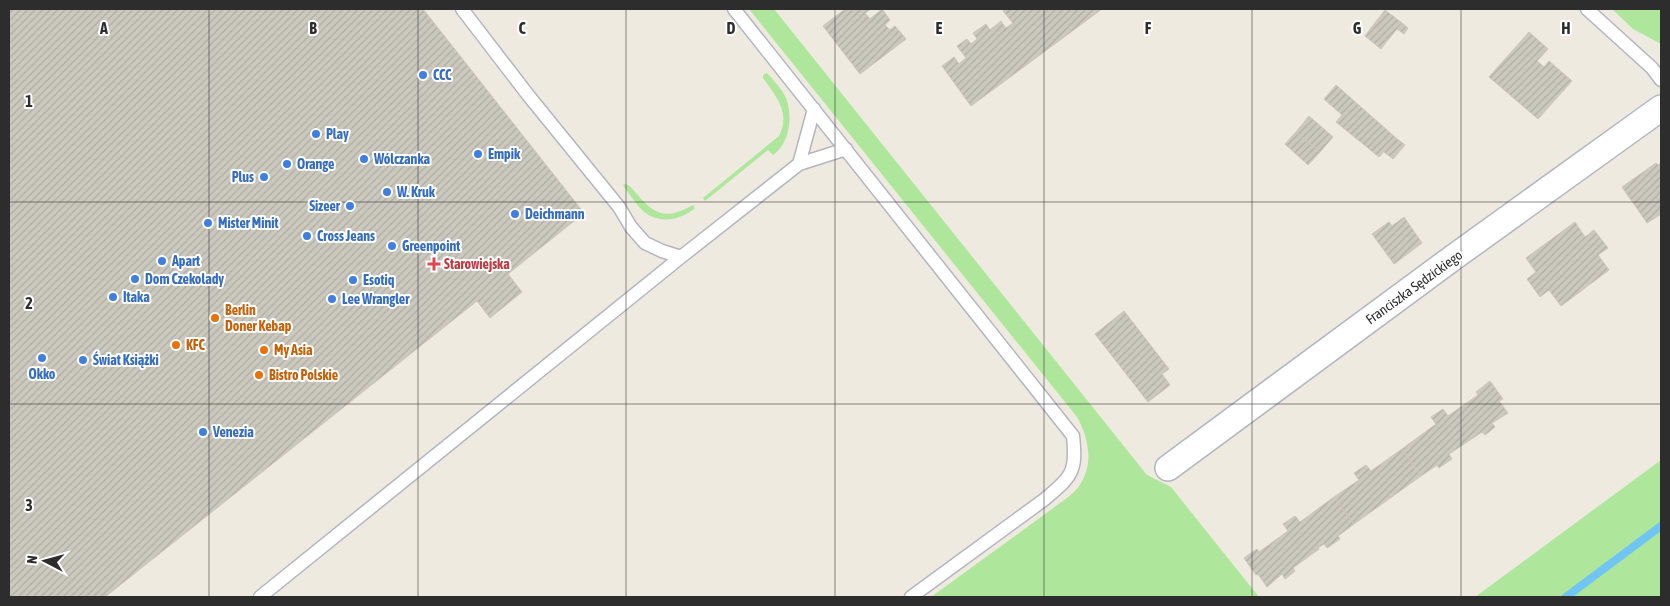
<svg xmlns="http://www.w3.org/2000/svg" width="1670" height="606" viewBox="0 0 1670 606" font-family="'Asap Condensed',sans-serif">
	<style>
		.grass { fill: #aee79b }
		.lines { fill: none; stroke-linecap: round; stroke-linejoin: round }
		.stream { stroke: #70c5f4; stroke-width: 8 }
		.building { fill: url(#building-hatch); stroke: #cbc6b9 }
		.service-casing { stroke: #b3b5c1; stroke-width: 15 }
		.minor-casing { stroke: #b3b5c1; stroke-width: 28 }
		.service { stroke: #fff; stroke-width: 12 }
		.minor { stroke: #fff; stroke-width: 25 }
		.grid { fill: none; stroke: #2d2d2d; stroke-width: 1; stroke-opacity: 0.55 }
		.shop-dot { fill: #3f7fe0; stroke: #fff; stroke-width: 2 }
		.health-dot { fill: #e0444e; stroke: #fff; stroke-width: 2 }
		.food-dot { fill: #e8710a; stroke: #fff; stroke-width: 2 }
		.labels { text-anchor: middle; dominant-baseline: central; stroke-width: 4; stroke-linejoin: round; paint-order: stroke }
		.shop-label { font-size: 14px; font-weight: bold; fill: #366cbe; stroke: #fff; text-anchor: start }
		.health-label { font-size: 14px; font-weight: bold; fill: #be3a42; stroke: #fff; text-anchor: start }
		.street-label { font-size: 14px; fill: #2d2d2d; stroke: #fff }
		.food-label { font-size: 14px; font-weight: bold; fill: #c56008; stroke: #fff; text-anchor: start }
		.grid-label { font-size: 16px; text-anchor: middle; font-weight: bold; fill: #2d2d2d; stroke: #fff; stroke-width: 4; stroke-linejoin: round; paint-order: stroke }
	</style>
	<defs>
		<pattern id="building-hatch" width="6" height="6" patternUnits="userSpaceOnUse" patternTransform="scale(1.25)"><rect width="6" height="6" fill="#cbc8be"/><path d="M-1 1l2-2M0 6l6-6M5 7l2-2" fill="none" stroke="#afaca4"/></pattern>
	</defs>
	<rect width="100%" height="100%" fill="#efeae0"/>
	<path class="grass" d="M 749,9 L 774,9 L 1147,475 L 1171,487 L 1259,597 L 931,597 L 1067,498 C 1072,494 1078,489 1081,483 C 1094,462 1088,437 1077,417 Z
		M 1612,9 L 1661,9 L 1661,44 L 1633,29 Z
		M 767,73 C 773,80 782,89 786,98 C 793,117 790,143 773,155 L 768,150 L 705,201 L 703,198 L 779,136 C 791,113 776,96 763,78 L 763,75 Z
		M 625,184 C 631,186 633,190 637,194 C 656,217 668,219 693,205 L 695,208 C 681,220 659,225 643,211 C 636,204 629,194 623,185 Z
		M 1661,460 L 1661,597 L 1475,597 Z"/>
	<g class="lines">
		<path class="stream" d="M 1566,597 L 1661,526"/>
	</g>
	<path class="building" d="M 9,9 L 423,9 L 584,213 L 508,274 L 522,292 L 490,318 L 477,301 L 105,597 L 9,597 Z
		M 845,9 L 871,9 L 865,13 L 870,19 L 882,9 L 890,20 L 885,25 L 890,30 L 895,26 L 906,39 L 860,74 L 823,26 Z
		M 1006,9 L 1102,9 L 971,106 L 942,66 L 954,57 L 959,64 L 966,58 L 957,46 L 967,39 L 971,44 L 977,39 L 973,33 L 986,24 L 990,30 L 1001,21 L 1006,28 L 1013,23 L 1003,11 Z
		M 1385,10 L 1402,23 L 1387,41 L 1371,28 Z
		M 1402,23 L 1408,28 L 1404,34 L 1397,29 Z
		M 1371,28 L 1387,41 L 1381,49 L 1365,36 Z
		M 1529,32 L 1548,49 L 1537,61 L 1544,67 L 1549,61 L 1572,81 L 1538,119 L 1489,77 Z
		M 1336,85 L 1396,138 L 1379,157 L 1336,122 L 1342,115 L 1324,99 Z
		M 1309,116 L 1333,137 L 1320,152 L 1296,132 Z
		M 1296,132 L 1320,152 L 1308,165 L 1285,144 Z
		M 1396,138 L 1405,145 L 1393,159 L 1384,152 Z
		M 1656,163 L 1658,165 L 1661,163 L 1661,194 L 1659,195 L 1661,199 L 1661,214 L 1647,223 L 1622,187 Z
		M 1404,217 L 1422,243 L 1394,264 L 1372,234 L 1389,222 L 1392,226 Z
		M 1575,222 L 1585,237 L 1594,230 L 1608,248 L 1598,255 L 1609,270 L 1561,306 L 1549,290 L 1540,297 L 1527,279 L 1536,272 L 1526,258 Z
		M 1124,311 L 1169,369 L 1162,374 L 1170,385 L 1148,402 L 1095,334 Z
		M 1490,381 L 1503,399 L 1499,401 L 1508,413 L 1492,423 L 1495,427 L 1485,435 L 1482,432 L 1449,454 L 1452,459 L 1439,468 L 1437,465 L 1421,476 L 1402,449 L 1436,424 L 1431,417 L 1443,409 L 1448,416 L 1478,395 L 1476,392 Z
		M 1402,449 L 1421,476 L 1354,524 L 1334,497 L 1359,480 L 1354,473 L 1366,465 L 1371,471 Z
		M 1334,497 L 1354,524 L 1338,536 L 1340,539 L 1327,548 L 1324,544 L 1318,548 L 1319,549 L 1293,568 L 1295,571 L 1285,579 L 1282,574 L 1267,587 L 1258,574 L 1256,575 L 1244,558 L 1257,549 L 1259,552 L 1288,531 L 1283,524 L 1295,516 L 1300,522 Z"/>
	<g class="lines">
		<g class="service-casing">
			<path id="service" d="M 462,9 L 528,95 L 619,207 L 631,227 L 645,243 L 662,251 L 681,257
				M 734,9 L 1073,436 C 1077,472 1072,476 1045,499 L 911,597
				M 1587,9 L 1652,68 L 1661,80
				M 799,164 L 814,109
				M 260,597 L 681,257 L 799,164 L 846,149"/>
		</g>
		<g class="minor-casing">
			<path id="minor" d="M 1168,468 L 1454,257 L 1661,108"/>
		</g>
		<use href="#service" class="service"/>
		<use href="#minor" class="minor"/>
	</g>
	<path class="grid" d="M 209,9 L 209,597M 418,9 L 418,597M 626,9 L 626,597M 835,9 L 835,597M 1044,9 L 1044,597M 1252,9 L 1252,597M 1461,9 L 1461,597M 9,202 L 1661,202M 9,404 L 1661,404"/>
	<g class="shop-dot">
		<circle cx="423" cy="75" r="5"/>
		<circle cx="316" cy="134" r="5"/>
		<circle cx="478" cy="154" r="5"/>
		<circle cx="364" cy="159" r="5"/>
		<circle cx="287" cy="164" r="5"/>
		<circle cx="264" cy="177" r="5"/>
		<circle cx="387" cy="192" r="5"/>
		<circle cx="350" cy="206" r="5"/>
		<circle cx="515" cy="214" r="5"/>
		<circle cx="208" cy="223" r="5"/>
		<circle cx="307" cy="236" r="5"/>
		<circle cx="392" cy="246" r="5"/>
		<circle cx="162" cy="261" r="5"/>
		<circle cx="135" cy="279" r="5"/>
		<circle cx="353" cy="280" r="5"/>
		<circle cx="113" cy="297" r="5"/>
		<circle cx="332" cy="299" r="5"/>
		<circle cx="42" cy="358" r="5"/>
		<circle cx="83" cy="360" r="5"/>
		<circle cx="203" cy="432" r="5"/>
	</g>
	<path class="health-dot" d="M431.5 256.5h5v5h5v5h-5v5h-5v-5h-5v-5h5z"/>
	<g class="food-dot">
		<circle cx="215" cy="318" r="5"/>
		<circle cx="176" cy="345" r="5"/>
		<circle cx="264" cy="350" r="5"/>
		<circle cx="259" cy="375" r="5"/>
	</g>
	<g class="labels">
		<g class="shop-label">
			<text x="433" y="75">CCC</text>
			<text x="326" y="134">Play</text>
			<text x="488" y="154">Empik</text>
			<text x="374" y="159">Wólczanka</text>
			<text x="297" y="164">Orange</text>
			<text x="254" y="177" text-anchor="end">Plus</text>
			<text x="397" y="192">W. Kruk</text>
			<text x="340" y="206" text-anchor="end">Sizeer</text>
			<text x="525" y="214">Deichmann</text>
			<text x="218" y="223">Mister Minit</text>
			<text x="317" y="236">Cross Jeans</text>
			<text x="402" y="246">Greenpoint</text>
			<text x="172" y="261">Apart</text>
			<text x="145" y="279">Dom Czekolady</text>
			<text x="363" y="280">Esotiq</text>
			<text x="123" y="297">Itaka</text>
			<text x="342" y="299">Lee Wrangler</text>
			<text x="93" y="360">Świat Książki</text>
			<text x="42" y="374" text-anchor="middle">Okko</text>
			<text x="213" y="432">Venezia</text>
		</g>
		<g class="health-label">
			<text x="444" y="264">Starowiejska</text>
		</g>
		<g class="street-label">
			<text transform="translate(1414 287) rotate(-36)">Franciszka Sędzickiego</text>
		</g>
		<g class="food-label">
			<text x="225" y="310">Berlin<tspan x="225" dy="16">Doner Kebap</tspan></text>
			<text x="186" y="345">KFC</text>
			<text x="274" y="350">My Asia</text>
			<text x="269" y="375">Bistro Polskie</text>
		</g>
	</g>
	<g class="grid-label">
		<text x="104" y="34">A</text>
		<text x="313" y="34">B</text>
		<text x="522" y="34">C</text>
		<text x="731" y="34">D</text>
		<text x="939" y="34">E</text>
		<text x="1148" y="34">F</text>
		<text x="1357" y="34">G</text>
		<text x="1566" y="34">H</text>
		<text x="29" y="107">1</text>
		<text x="29" y="309">2</text>
		<text x="29" y="511">3</text>
	</g>
	<rect width="1670" height="606" fill="none" stroke="#2d2d2d" stroke-width="20"/>
	<g transform="translate(45 561) rotate(276)" stroke="#ffffff" stroke-width="4" paint-order="stroke">
	<path d="M0-4L9 19L0 12L-9 19Z" fill="#2d2d2d"/>
	<text y="-8" font-size="14" font-weight="bold" text-anchor="middle" fill="#2d2d2d">N</text>
	</g>
</svg>
